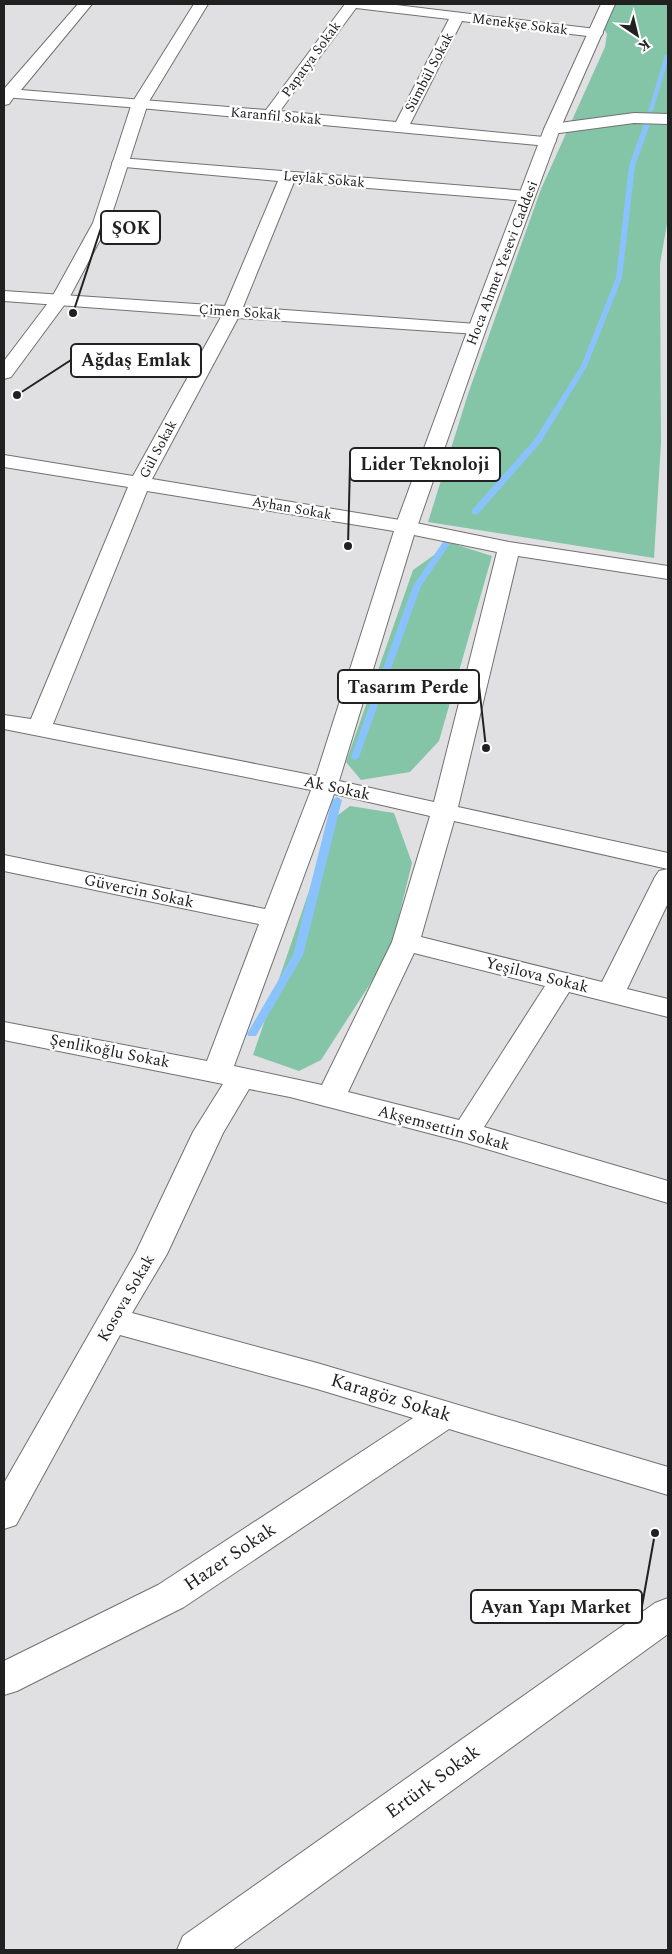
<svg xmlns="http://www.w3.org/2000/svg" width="672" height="1954" viewBox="0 0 672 1954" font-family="Spectral,serif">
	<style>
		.green { fill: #85c5a7 }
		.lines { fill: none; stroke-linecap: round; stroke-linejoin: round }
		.stream { fill: #8ac2fe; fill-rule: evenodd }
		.minor-casing { stroke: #717172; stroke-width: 2 }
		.tertiary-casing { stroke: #717172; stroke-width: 2 }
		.minor { fill: #fff; fill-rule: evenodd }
		.tertiary { fill: #fff; fill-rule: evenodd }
		.labels { text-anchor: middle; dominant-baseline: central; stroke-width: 4.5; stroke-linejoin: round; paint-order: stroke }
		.far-street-label { font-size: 14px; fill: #212122; stroke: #fff }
		.street-label { font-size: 16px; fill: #212122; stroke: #fff }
		.near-street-label { font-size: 19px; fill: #212122; stroke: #fff }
		.leader { fill: none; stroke: #212122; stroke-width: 2 }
		.callout-dot { fill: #212122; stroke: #fff; stroke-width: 2 }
		.callout { fill: #fff; stroke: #212122; stroke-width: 2 }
		.callout-label { font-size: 18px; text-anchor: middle; font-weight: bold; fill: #212122 }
	</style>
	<rect width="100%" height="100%" fill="#e0e0e2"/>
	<path class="green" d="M 611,4 L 668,4 L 668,218 L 660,264 L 661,443 L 654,558 L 428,522 L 468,394 L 541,189 L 605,47 L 607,34 L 603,28 Z
		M 451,543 L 492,556 L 439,741 L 410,772 L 361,780 L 346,762 L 413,570 Z
		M 350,806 L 394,813 L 412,863 L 390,953 L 321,1060 L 299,1071 L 253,1055 L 334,818 Z"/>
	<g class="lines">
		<path class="stream" d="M 665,55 L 668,55 L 668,60 L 653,111 L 648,112 Z
			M 647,122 L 650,124 L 635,166 L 622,278 L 587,366 L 541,442 L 478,514 L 472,514 L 472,510 L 535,439 L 581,366 L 616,278 L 629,166 L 644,124 Z
			M 447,536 L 450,536 L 454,538 L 421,586 L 359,757 L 355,760 L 352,759 L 351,757 L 413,586 Z
			M 337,797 L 342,800 L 303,955 L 256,1036 L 248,1036 L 247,1034 L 293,955 L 332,800 Z"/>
		<g class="minor-casing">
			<path id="minor" d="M 78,4 L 92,4 L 21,90 L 266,110 L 345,4 L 388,4 L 596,29 L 601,30 L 603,33 L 601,36 L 596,37 L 462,21 L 410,124 L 554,138 L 556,141 L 554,144 L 548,146 L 140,108 L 4,97 L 4,89 ZM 356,8 L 449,19 L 396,122 L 280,111 Z
				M 634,113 L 668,114 L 668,124 L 634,123 L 552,134 L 547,132 L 544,129 L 547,126 L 552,124 Z
				M 120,158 L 527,191 L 533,193 L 535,196 L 533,199 L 527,201 L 294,182 L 243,307 L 477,324 L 483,325 L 486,329 L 483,333 L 477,334 L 238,318 L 152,479 L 406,521 L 509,542 L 668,566 L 668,579 L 518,556 L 458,807 L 668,853 L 668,869 L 454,821 L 421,937 L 602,982 L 655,877 L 659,871 L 668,869 L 668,903 L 627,989 L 668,999 L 668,1017 L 569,992 L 484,1127 L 668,1181 L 668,1203 L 463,1142 L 290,1097 L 249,1089 L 223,1133 L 167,1254 L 132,1313 L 317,1363 L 668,1467 L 668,1495 L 449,1429 L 184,1607 L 17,1691 L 4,1695 L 4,1661 L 158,1585 L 413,1418 L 317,1389 L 120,1335 L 16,1525 L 4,1529 L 4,1483 L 136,1252 L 193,1132 L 223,1084 L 4,1040 L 4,1022 L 207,1061 L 259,924 L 4,871 L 4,855 L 265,909 L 311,790 L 4,729 L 4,715 L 31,719 L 128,487 L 4,467 L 4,455 L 133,476 L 221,317 L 4,301 L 4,291 L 225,306 L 278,181 L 114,166 L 112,163 L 114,160 ZM 147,491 L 394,531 L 316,776 L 53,724 ZM 414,535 L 497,552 L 434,802 L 339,781 ZM 334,794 L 430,816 L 392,942 L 322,1085 L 234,1066 ZM 414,953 L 545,986 L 459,1120 L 348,1092 Z
				M 668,1598 L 668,1634 L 232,1950 L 177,1950 L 183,1936 L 655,1603 Z"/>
		</g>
		<g class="tertiary-casing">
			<path id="tertiary" d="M 194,4 L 208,4 L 148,103 L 109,223 L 68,300 L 11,377 L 4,379 L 4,361 L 51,299 L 93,223 L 132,103 Z
				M 601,4 L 615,4 L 560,129 L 486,329 L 417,527 L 413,531 L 406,533 L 399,531 L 395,527 L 468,329 L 544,129 Z
				M 9,90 L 14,91 L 16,94 L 9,104 L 4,105 L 4,91 Z"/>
		</g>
		<use href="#minor" class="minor"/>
		<use href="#tertiary" class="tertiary"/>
	</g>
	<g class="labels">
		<g class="far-street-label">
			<text transform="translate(520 24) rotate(7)">Menekşe Sokak</text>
			<text transform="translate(311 59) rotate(-54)">Papatya Sokak</text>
			<text transform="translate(429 72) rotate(-62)">Sümbül Sokak</text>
			<text transform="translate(276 116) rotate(5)">Karanfil Sokak</text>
			<text transform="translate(324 179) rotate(5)">Leylak Sokak</text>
			<text transform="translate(502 263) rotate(-69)">Hoca Ahmet Yesevi Caddesi</text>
			<text transform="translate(240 312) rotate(4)">Çimen Sokak</text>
			<text transform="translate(158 449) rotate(-62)">Gül Sokak</text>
			<text transform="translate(292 508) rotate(10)">Ayhan Sokak</text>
		</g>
		<g class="street-label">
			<text transform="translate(337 788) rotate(12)">Ak Sokak</text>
			<text transform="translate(139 891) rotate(12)">Güvercin Sokak</text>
			<text transform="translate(537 975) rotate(14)">Yeşilova Sokak</text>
			<text transform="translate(110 1051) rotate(11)">Şenlikoğlu Sokak</text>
			<text transform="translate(444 1128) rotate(15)">Akşemsettin Sokak</text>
			<text transform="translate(126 1298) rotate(-60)">Kosova Sokak</text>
		</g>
		<g class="near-street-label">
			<text transform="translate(391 1398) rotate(17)">Karagöz Sokak</text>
			<text transform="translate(230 1557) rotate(-34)">Hazer Sokak</text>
			<text transform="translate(433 1782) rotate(-36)">Ertürk Sokak</text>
		</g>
	</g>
	<path class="leader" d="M73 313L101 228M17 395L71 360M348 546L350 464M486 748L479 686M655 1533L642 1606"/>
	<g class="callout-dot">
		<circle cx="73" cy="313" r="5"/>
		<circle cx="17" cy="395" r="5"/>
		<circle cx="348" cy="546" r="5"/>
		<circle cx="486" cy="748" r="5"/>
		<circle cx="655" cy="1533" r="5"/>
	</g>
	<g class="callout">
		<rect x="101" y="211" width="59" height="33" rx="5"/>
		<rect x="71" y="344" width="130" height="33" rx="5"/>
		<rect x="350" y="448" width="150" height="33" rx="5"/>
		<rect x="338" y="670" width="141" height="33" rx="5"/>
		<rect x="471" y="1590" width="171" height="33" rx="5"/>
	</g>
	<g class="callout-label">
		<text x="131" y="234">ŞOK</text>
		<text x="136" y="366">Ağdaş Emlak</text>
		<text x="425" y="470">Lider Teknoloji</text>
		<text x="408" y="693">Tasarım Perde</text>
		<text x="556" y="1613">Ayan Yapı Market</text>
	</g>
	<rect width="672" height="1954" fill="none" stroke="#212122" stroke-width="10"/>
	<g transform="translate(637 35) rotate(145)" stroke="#ffffff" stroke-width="4" paint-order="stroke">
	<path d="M0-4L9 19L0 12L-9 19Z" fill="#212122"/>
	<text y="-8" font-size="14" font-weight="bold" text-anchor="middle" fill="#212122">K</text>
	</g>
</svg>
